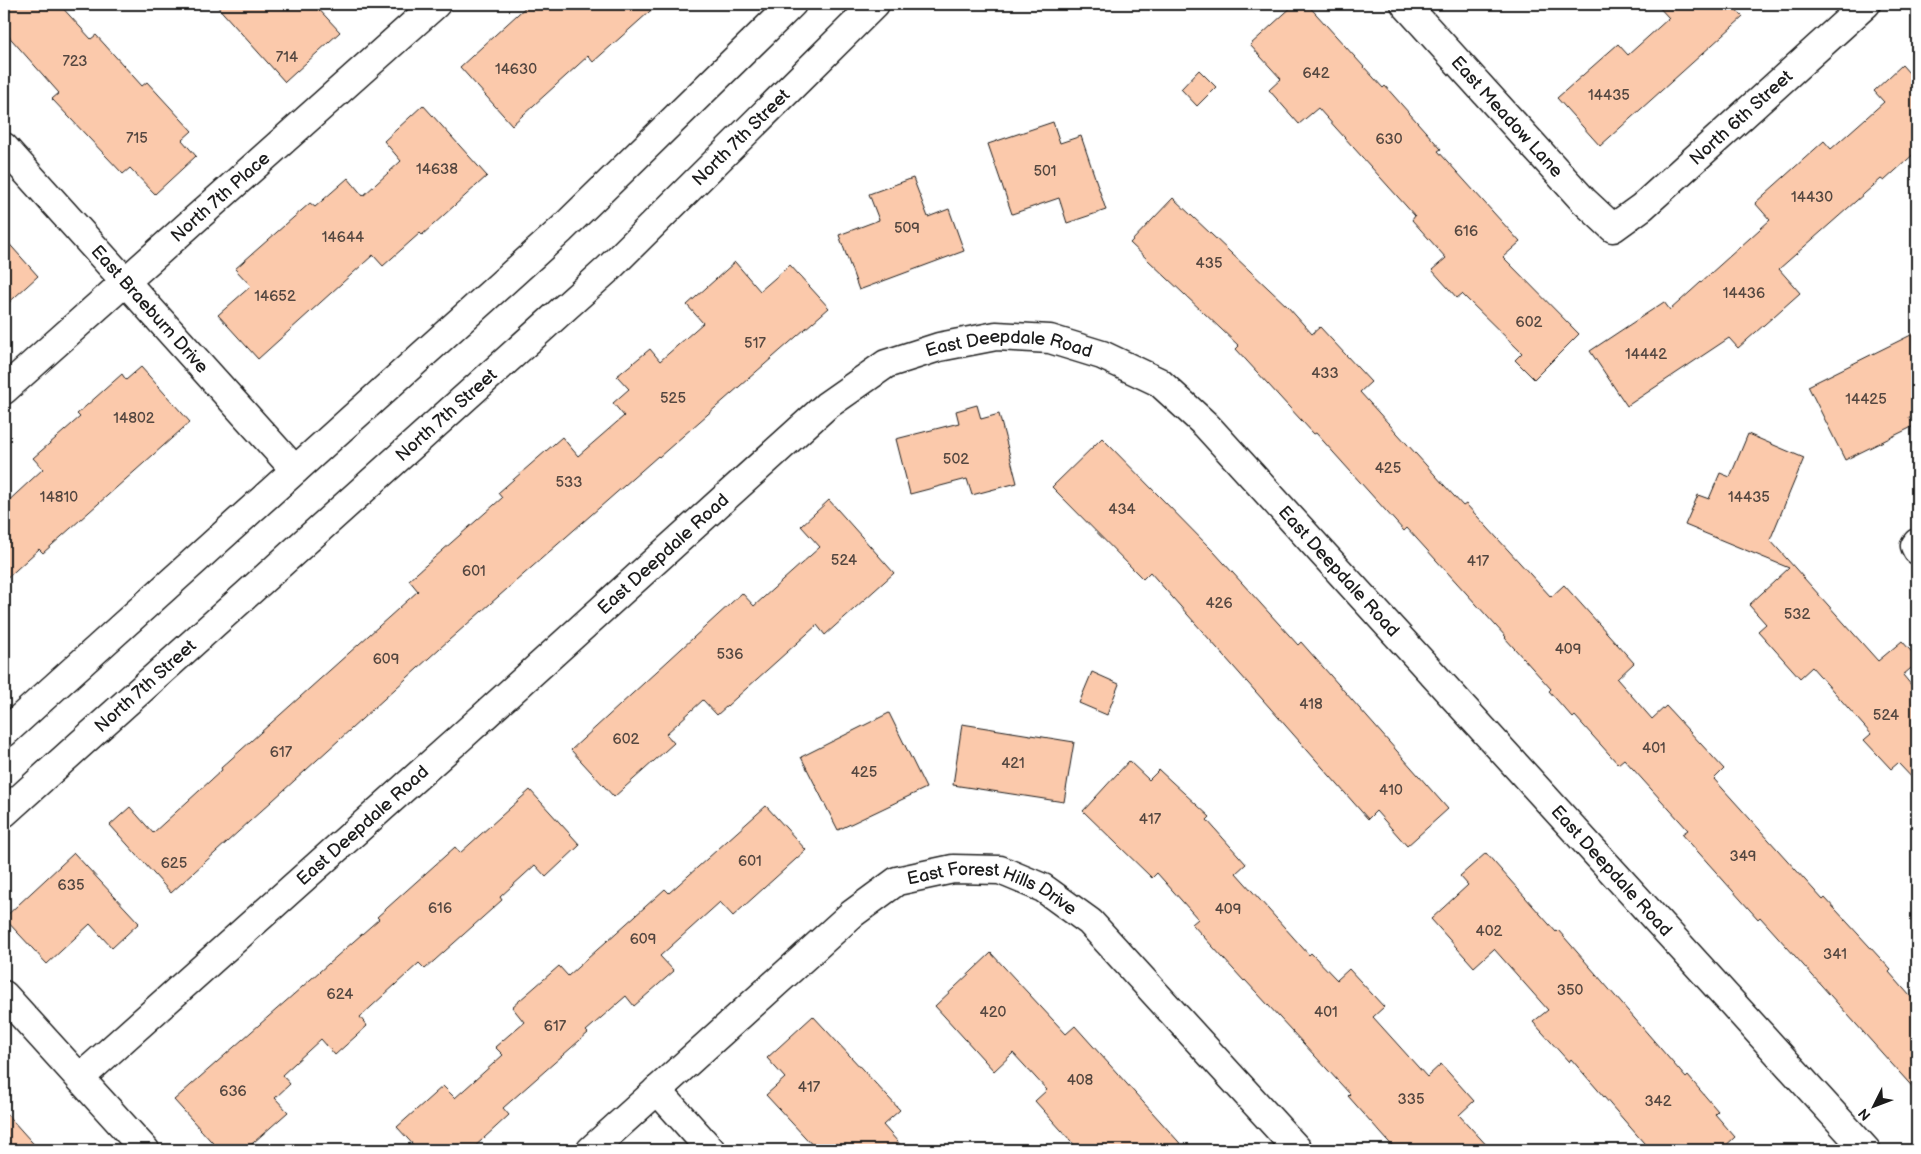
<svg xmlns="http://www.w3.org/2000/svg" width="1921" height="1154" viewBox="0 0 1921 1154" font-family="'Balsamiq Sans',sans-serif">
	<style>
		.building { fill: #fbc9ab; stroke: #1c1c1c }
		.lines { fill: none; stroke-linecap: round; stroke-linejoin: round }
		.minor-casing { stroke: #1c1c1c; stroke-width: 31 }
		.major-casing { stroke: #1c1c1c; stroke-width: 31 }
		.minor { stroke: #fff; stroke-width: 28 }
		.major { stroke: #fff; stroke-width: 28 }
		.labels { text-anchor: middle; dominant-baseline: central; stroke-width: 4; stroke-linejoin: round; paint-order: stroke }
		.number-label { font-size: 15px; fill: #544740 }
		.street-label { font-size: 18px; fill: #1c1c1c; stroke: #fff }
	</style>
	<rect width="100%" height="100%" fill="#fff"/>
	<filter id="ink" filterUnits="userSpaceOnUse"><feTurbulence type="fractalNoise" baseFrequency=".02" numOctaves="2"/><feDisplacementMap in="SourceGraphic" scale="10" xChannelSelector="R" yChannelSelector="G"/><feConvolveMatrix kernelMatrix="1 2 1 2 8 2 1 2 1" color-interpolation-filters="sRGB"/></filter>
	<g filter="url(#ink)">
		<path class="building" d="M 4,4 L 59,4 L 91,39 L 96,35 L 142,86 L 147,82 L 192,131 L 182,140 L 196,156 L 155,194 L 130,168 L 123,174 L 52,99 L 59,93 L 4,31 Z
			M 215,4 L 314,4 L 340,32 L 285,82 Z
			M 529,4 L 658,4 L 593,62 L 588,56 L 512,125 L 460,67 Z
			M 1295,4 L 1307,4 L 1383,88 L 1385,86 L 1441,149 L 1438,151 L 1520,242 L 1503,257 L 1579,334 L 1534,379 L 1515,360 L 1522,353 L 1462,294 L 1457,298 L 1432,270 L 1446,258 L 1412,220 L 1415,216 L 1318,108 L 1299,124 L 1269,90 L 1281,79 L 1250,45 Z
			M 1656,4 L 1731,4 L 1743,17 L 1600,146 L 1557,98 L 1618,44 L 1628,55 L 1669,18 Z
			M 1902,65 L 1917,82 L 1917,151 L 1884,181 L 1881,179 L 1779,269 L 1800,293 L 1738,348 L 1729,338 L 1627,406 L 1590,351 L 1664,302 L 1670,310 L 1770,220 L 1755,203 L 1824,141 L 1831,149 L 1884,102 L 1874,91 Z
			M 1199,70 L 1216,87 L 1197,106 L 1181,89 Z
			M 423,105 L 487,176 L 422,235 L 420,233 L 383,266 L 373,255 L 258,359 L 218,315 L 251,286 L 235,269 L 310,203 L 315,207 L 348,178 L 363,196 L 401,161 L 384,141 Z
			M 1053,122 L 1060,143 L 1081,136 L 1106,210 L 1067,223 L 1059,198 L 1012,214 L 988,144 Z
			M 913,178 L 928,217 L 949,209 L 964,251 L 859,290 L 839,235 L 879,220 L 869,194 Z
			M 1173,198 L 1288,307 L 1312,334 L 1320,327 L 1371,382 L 1360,392 L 1463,506 L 1466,504 L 1551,597 L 1564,585 L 1634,663 L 1617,679 L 1652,719 L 1666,706 L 1724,769 L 1714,779 L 1823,900 L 1825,898 L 1891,970 L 1889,972 L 1917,1004 L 1917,1092 L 1760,917 L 1758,919 L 1682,834 L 1688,830 L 1624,759 L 1618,764 L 1575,716 L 1573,718 L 1549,691 L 1551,689 L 1505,638 L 1506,637 L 1407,528 L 1404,531 L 1316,433 L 1314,434 L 1289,407 L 1236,349 L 1239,346 L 1130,243 Z
			M 4,238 L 38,276 L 4,307 Z
			M 735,262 L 760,291 L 790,265 L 829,308 L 659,457 L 658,456 L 440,648 L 171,893 L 110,825 L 130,807 L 153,833 L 222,770 L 221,768 L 418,591 L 409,580 L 502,498 L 498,493 L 562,437 L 578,456 L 624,416 L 613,403 L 629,389 L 617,376 L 650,349 L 660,361 L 703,323 L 687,305 Z
			M 1917,332 L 1917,413 L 1909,417 L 1914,426 L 1845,460 L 1808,386 Z
			M 141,367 L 190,422 L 43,553 L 39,549 L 4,581 L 4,505 L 43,469 L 33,458 L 80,417 L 77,414 L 122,374 L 126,380 Z
			M 977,405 L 981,419 L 999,414 L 1017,483 L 972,495 L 967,479 L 910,494 L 896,439 L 959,423 L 956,411 Z
			M 1748,434 L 1804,458 L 1770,540 L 1878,661 L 1902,641 L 1917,658 L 1917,663 L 1903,675 L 1917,692 L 1917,783 L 1898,763 L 1891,769 L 1864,740 L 1871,734 L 1812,667 L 1800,678 L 1758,631 L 1766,624 L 1749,605 L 1789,568 L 1685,525 L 1698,495 L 1709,499 L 1720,473 L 1730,477 Z
			M 1102,438 L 1214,552 L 1298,645 L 1301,642 L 1448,809 L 1407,846 L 1376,811 L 1368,819 L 1150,572 L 1143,579 L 1052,487 Z
			M 829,500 L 894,573 L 825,635 L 817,625 L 717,715 L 703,700 L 666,734 L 674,743 L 614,797 L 571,750 L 742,593 L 754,606 L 820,547 L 801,526 Z
			M 1092,672 L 1119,684 L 1107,715 L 1079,703 Z
			M 889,713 L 926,788 L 838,830 L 801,757 Z
			M 962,724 L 1074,742 L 1064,802 L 953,785 Z
			M 1129,761 L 1149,780 L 1159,770 L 1210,817 L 1207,820 L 1246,864 L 1236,873 L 1309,955 L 1311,953 L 1337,980 L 1349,969 L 1384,1007 L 1373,1017 L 1427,1077 L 1441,1064 L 1474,1101 L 1459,1115 L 1491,1150 L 1396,1150 L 1348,1096 L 1350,1094 L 1245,980 L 1244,981 L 1192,924 L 1198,919 L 1157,873 L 1152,878 L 1083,811 Z
			M 530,790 L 580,845 L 546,877 L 535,865 L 500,897 L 502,900 L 425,969 L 419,963 L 360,1017 L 367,1026 L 335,1055 L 321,1039 L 282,1075 L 290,1084 L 275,1098 L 288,1112 L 245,1150 L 219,1150 L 174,1100 L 379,919 L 377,917 L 455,847 L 460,853 Z
			M 766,806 L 806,850 L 733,916 L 720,902 L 660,956 L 674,971 L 634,1006 L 626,996 L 586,1031 L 588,1033 L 503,1108 L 509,1115 L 471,1150 L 418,1150 L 397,1127 L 443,1086 L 455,1098 L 503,1055 L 495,1047 L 524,1022 L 512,1007 L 559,966 L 568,976 L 665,889 L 669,893 Z
			M 74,853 L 139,923 L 112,948 L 90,924 L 47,964 L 4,918 Z
			M 1486,853 L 1556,932 L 1558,930 L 1686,1078 L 1688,1076 L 1718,1111 L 1715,1114 L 1735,1137 L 1721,1150 L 1650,1150 L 1571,1059 L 1569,1062 L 1533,1022 L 1548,1010 L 1494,949 L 1474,967 L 1431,919 L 1468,885 L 1460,876 Z
			M 991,953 L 1066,1034 L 1075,1026 L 1186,1150 L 1079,1150 L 1035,1101 L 1047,1090 L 1013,1053 L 994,1071 L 935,1006 Z
			M 813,1016 L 900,1110 L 883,1125 L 905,1150 L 817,1150 L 766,1095 L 785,1078 L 767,1058 Z
			M 4,1111 L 39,1150 L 4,1150 Z"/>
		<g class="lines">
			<g class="minor-casing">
				<g id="minor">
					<path id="s1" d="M 1405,4 L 1583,200 L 1613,228 L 1642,207 L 1866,4"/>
					<path id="s2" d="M 4,147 L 295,470"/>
					<path id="s3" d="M 4,390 L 436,4"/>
					<path d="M 1917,543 L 1915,546 L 1917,550"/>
					<path d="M 4,995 L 145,1150"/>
					<path id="s4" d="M 80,1078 L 460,738 L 826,406 L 886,364 L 939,347 L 996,336 L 1050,339 L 1102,355 L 1159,382 L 1206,425 L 1866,1150"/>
					<path d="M 657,1090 L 711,1150"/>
					<path id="s5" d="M 591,1150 L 852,914 L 897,881 L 953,869 L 1000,870 L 1043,888 L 1090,922 L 1298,1150"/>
				</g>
			</g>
			<g class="major-casing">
				<g id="major">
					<path d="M 4,733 L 561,230 L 792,4"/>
					<path id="s6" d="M 4,813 L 608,269 L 875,4"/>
				</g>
			</g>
			<use href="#minor" class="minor"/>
			<use href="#major" class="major"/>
		</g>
	</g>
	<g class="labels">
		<g class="number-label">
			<text x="287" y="57">714</text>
			<text x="75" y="61">723</text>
			<text x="516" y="69">14630</text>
			<text x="1316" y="73">642</text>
			<text x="1609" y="95">14435</text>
			<text x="137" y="138">715</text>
			<text x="1389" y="139">630</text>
			<text x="437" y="169">14638</text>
			<text x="1045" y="171">501</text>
			<text x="1812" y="197">14430</text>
			<text x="907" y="228">509</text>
			<text x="1466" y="231">616</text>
			<text x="343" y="237">14644</text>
			<text x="1209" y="263">435</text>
			<text x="1744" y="293">14436</text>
			<text x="275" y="296">14652</text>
			<text x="1529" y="322">602</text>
			<text x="755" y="343">517</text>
			<text x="1646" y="354">14442</text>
			<text x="1325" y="373">433</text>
			<text x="673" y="398">525</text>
			<text x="1866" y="399">14425</text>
			<text x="134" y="418">14802</text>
			<text x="956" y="459">502</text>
			<text x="1388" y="468">425</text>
			<text x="569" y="482">533</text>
			<text x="59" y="497">14810</text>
			<text x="1749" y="497">14435</text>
			<text x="1122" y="509">434</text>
			<text x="844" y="560">524</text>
			<text x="1478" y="561">417</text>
			<text x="474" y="571">601</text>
			<text x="1219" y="603">426</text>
			<text x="1797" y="614">532</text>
			<text x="1568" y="649">409</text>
			<text x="730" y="654">536</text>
			<text x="386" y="659">609</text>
			<text x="1311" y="704">418</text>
			<text x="1886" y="715">524</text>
			<text x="626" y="739">602</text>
			<text x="1654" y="748">401</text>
			<text x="281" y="752">617</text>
			<text x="1013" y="763">421</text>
			<text x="864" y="772">425</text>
			<text x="1391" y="790">410</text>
			<text x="1150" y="819">417</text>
			<text x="1743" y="856">349</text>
			<text x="750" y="861">601</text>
			<text x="174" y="863">625</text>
			<text x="71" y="885">635</text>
			<text x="440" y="908">616</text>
			<text x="1228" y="909">409</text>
			<text x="1489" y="931">402</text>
			<text x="643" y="939">609</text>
			<text x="1835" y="954">341</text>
			<text x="1570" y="990">350</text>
			<text x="340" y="994">624</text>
			<text x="993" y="1012">420</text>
			<text x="1326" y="1012">401</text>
			<text x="555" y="1026">617</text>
			<text x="1080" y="1080">408</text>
			<text x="809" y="1087">417</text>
			<text x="233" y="1091">636</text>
			<text x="1411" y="1099">335</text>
			<text x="1658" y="1101">342</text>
		</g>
		<g class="street-label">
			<text stroke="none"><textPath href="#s1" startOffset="152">East Meadow Lane</textPath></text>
			<text stroke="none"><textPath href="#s1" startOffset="475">North 6th Street</textPath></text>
			<text stroke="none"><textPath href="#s6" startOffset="1000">North 7th Street</textPath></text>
			<text stroke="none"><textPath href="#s3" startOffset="290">North 7th Place</textPath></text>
			<text stroke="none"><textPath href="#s2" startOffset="218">East Braeburn Drive</textPath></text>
			<text stroke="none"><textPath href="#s4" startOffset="1204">East Deepdale Road</textPath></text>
			<text stroke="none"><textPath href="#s6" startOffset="595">North 7th Street</textPath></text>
			<text stroke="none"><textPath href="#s4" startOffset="784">East Deepdale Road</textPath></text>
			<text stroke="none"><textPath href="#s4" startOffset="1624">East Deepdale Road</textPath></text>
			<text stroke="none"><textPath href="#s6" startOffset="190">North 7th Street</textPath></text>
			<text stroke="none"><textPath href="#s4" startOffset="379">East Deepdale Road</textPath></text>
			<text stroke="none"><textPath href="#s4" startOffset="2029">East Deepdale Road</textPath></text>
			<text stroke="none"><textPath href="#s5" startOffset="508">East Forest Hills Drive</textPath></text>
		</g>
	</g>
	<rect width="1921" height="1154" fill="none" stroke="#fff" stroke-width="20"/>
	<rect x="10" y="10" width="1901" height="1134" fill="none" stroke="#1c1c1c" stroke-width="2" filter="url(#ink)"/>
	<g transform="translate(1874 1106) rotate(228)" stroke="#ffffff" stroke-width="4" paint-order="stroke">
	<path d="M0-4L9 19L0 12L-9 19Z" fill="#1c1c1c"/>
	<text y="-8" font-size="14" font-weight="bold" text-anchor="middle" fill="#1c1c1c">N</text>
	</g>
</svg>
